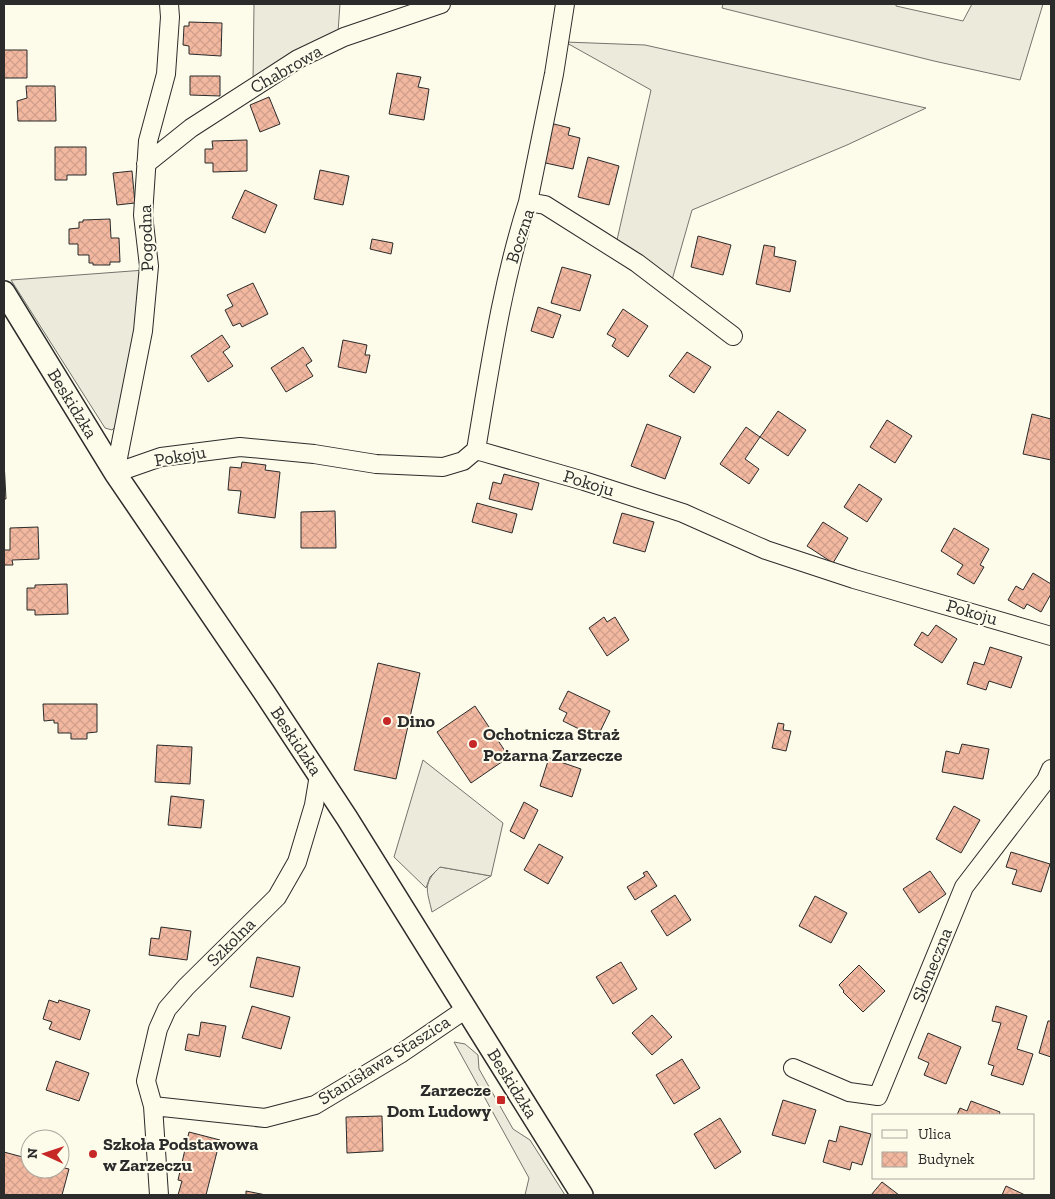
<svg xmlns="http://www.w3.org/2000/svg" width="1055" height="1199" viewBox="0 0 1055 1199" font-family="'Zilla Slab',serif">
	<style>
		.grass { fill: #ecebdb; stroke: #74746e }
		.parking { fill: #eceadb; stroke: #74746e }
		.building { fill: url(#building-cross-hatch); stroke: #2b2b2b }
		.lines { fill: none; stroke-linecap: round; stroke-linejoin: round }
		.minor-casing { stroke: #2b2b2b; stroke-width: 20 }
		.tertiary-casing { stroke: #2b2b2b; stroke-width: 24 }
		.minor { stroke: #fdfbea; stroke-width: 18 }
		.tertiary { stroke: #fdfbea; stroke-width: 21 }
		.poi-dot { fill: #c62828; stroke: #fdfbea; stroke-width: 2 }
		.labels { text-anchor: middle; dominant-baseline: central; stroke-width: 4; stroke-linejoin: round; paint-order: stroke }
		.street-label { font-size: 18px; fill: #2b2b2b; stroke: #fdfbea }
		.poi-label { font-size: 18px; font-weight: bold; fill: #2b2b2b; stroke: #fdfbea; text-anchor: start }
	</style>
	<defs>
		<pattern id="building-cross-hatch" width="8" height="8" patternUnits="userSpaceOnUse" patternTransform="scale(1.25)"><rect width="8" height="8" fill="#f2b8a0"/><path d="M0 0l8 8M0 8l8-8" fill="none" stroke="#d09e8a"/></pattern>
	</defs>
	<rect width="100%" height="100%" fill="#fdfbea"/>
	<path class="grass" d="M 254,4 L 340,4 L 338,32 L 253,83 Z
		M 723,4 L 896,4 L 896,6 L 963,21 L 972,4 L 1043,4 L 1020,80 L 934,61 L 722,8 Z
		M 565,42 L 645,45 L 926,108 L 847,145 L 692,210 L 672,280 L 617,240 L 651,90 Z
		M 145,270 L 139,330 L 117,425 L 112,430 L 105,428 L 11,280 Z
		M 440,867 L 491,876 L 432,912 C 427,890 422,884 440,867 Z
		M 454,1042 L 465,1044 L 478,1055 L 479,1069 L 513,1129 L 530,1140 L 565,1195 L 525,1195 L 529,1178 Z"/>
	<path class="parking" d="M 423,760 L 503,823 L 491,876 L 440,867 L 430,877 L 426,888 L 394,857 Z"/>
	<path class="building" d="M 189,22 L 222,23 L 221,56 L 189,54 L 189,46 L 183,45 L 184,26 L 189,26 Z
		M 4,50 L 27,50 L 27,78 L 4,78 Z
		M 397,73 L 421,77 L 418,87 L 429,89 L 424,120 L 389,114 Z
		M 190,76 L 220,76 L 220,96 L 190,95 Z
		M 26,86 L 55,86 L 56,121 L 18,121 L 17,101 L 27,98 Z
		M 269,97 L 280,124 L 260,132 L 250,105 Z
		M 550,123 L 570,128 L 568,135 L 580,138 L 573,169 L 541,162 Z
		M 247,140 L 247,171 L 213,172 L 213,163 L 205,163 L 205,149 L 213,149 L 212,141 Z
		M 55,147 L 86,147 L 86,175 L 67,175 L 67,180 L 55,180 Z
		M 588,157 L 619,166 L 609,205 L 578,197 Z
		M 320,170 L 349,176 L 343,205 L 314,199 Z
		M 132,171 L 135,203 L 117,205 L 113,173 Z
		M 245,190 L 277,205 L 265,233 L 232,218 Z
		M 110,219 L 111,238 L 119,238 L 120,262 L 110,262 L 110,265 L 93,265 L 93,263 L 89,263 L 89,255 L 78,255 L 78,244 L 69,244 L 69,229 L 79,228 L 79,222 L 83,222 L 83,220 Z
		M 698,236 L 731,245 L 723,275 L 691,267 Z
		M 372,239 L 393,243 L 391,254 L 370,249 Z
		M 764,245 L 775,247 L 774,256 L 796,261 L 790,292 L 756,284 Z
		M 562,267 L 591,275 L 580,311 L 551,303 Z
		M 253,283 L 268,314 L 242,327 L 240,323 L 233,326 L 225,310 L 233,306 L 227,295 Z
		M 538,307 L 561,315 L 553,338 L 531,331 Z
		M 623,309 L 648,326 L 628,357 L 612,346 L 616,339 L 607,334 Z
		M 222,335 L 230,347 L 223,352 L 233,366 L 208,382 L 191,356 Z
		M 343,340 L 367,345 L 365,355 L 370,355 L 366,373 L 338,367 Z
		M 303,347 L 312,361 L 306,365 L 313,376 L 286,392 L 271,368 Z
		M 687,352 L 711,367 L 694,393 L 669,376 Z
		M 778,411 L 806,430 L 788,456 L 760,437 Z
		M 1032,414 L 1051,419 L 1051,460 L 1023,454 Z
		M 887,420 L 912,436 L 895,463 L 870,447 Z
		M 647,424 L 681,437 L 665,479 L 631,466 Z
		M 746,427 L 760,437 L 745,459 L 759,469 L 749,484 L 720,464 Z
		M 4,461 L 6,499 L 4,499 Z
		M 242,462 L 266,465 L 265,470 L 280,472 L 275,518 L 238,513 L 241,491 L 228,490 L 230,467 L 241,468 Z
		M 504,474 L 539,483 L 532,510 L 489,499 L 493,482 L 501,484 Z
		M 859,484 L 882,499 L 867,522 L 844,507 Z
		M 477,503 L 517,514 L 512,533 L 472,522 Z
		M 335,511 L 336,548 L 301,548 L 301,512 Z
		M 622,513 L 654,522 L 645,552 L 613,543 Z
		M 823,522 L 848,538 L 833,563 L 807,546 Z
		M 38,527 L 39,559 L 12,560 L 13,565 L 4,565 L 4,550 L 10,550 L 10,528 Z
		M 954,528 L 989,549 L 980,565 L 984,567 L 974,584 L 957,574 L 963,565 L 941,551 Z
		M 1033,573 L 1051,584 L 1051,594 L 1041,612 L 1027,604 L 1024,609 L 1008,600 L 1016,586 L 1023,590 Z
		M 67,584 L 68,614 L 35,615 L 35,610 L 27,610 L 27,588 L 35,588 L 35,585 Z
		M 604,617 L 607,622 L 615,617 L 629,640 L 607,656 L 589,628 Z
		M 936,625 L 957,639 L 942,663 L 914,645 L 922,632 L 928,636 Z
		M 990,647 L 1022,657 L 1011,688 L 989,681 L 986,690 L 967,684 L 974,662 L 984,665 Z
		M 378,663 L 420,673 L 396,779 L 354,770 Z
		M 568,691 L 610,711 L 597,738 L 563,721 L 567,713 L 559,709 Z
		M 43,704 L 97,704 L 97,732 L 87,733 L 87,739 L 71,739 L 71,733 L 58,733 L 58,723 L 54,723 L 54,720 L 44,721 Z
		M 475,706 L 509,757 L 471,783 L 437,732 Z
		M 778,723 L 784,724 L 783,730 L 791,731 L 786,751 L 772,748 Z
		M 962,744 L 989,749 L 983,779 L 942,772 L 946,751 L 959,754 Z
		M 157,745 L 192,747 L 190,784 L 155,782 Z
		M 549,758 L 581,769 L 572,797 L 540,786 Z
		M 171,796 L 204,800 L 201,828 L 168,825 Z
		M 524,802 L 538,810 L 524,839 L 510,831 Z
		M 954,806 L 980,820 L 961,853 L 936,839 Z
		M 539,844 L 563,857 L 548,884 L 524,870 Z
		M 1011,852 L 1050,864 L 1041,892 L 1012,884 L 1017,870 L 1006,867 Z
		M 647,871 L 657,886 L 635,900 L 627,887 L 645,876 L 643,873 Z
		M 930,871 L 946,894 L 919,913 L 903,889 Z
		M 675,895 L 691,920 L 667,936 L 651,911 Z
		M 815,896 L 847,913 L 831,943 L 799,926 Z
		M 161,927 L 191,931 L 187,960 L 149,955 L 151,938 L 159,939 Z
		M 257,957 L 300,967 L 293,997 L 250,987 Z
		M 621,962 L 637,989 L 613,1004 L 596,977 Z
		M 859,965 L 885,991 L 863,1012 L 843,992 L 844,991 L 839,985 Z
		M 49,1000 L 58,1003 L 59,1000 L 90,1010 L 80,1040 L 49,1029 L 52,1022 L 43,1019 Z
		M 252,1006 L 290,1017 L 281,1049 L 242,1038 Z
		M 996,1006 L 1027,1016 L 1017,1049 L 1033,1054 L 1023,1085 L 991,1075 L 994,1066 L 988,1064 L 1001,1023 L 992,1021 Z
		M 652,1015 L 672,1037 L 652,1055 L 632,1033 Z
		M 1048,1021 L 1051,1021 L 1051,1057 L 1039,1053 Z
		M 201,1022 L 226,1026 L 220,1057 L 185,1050 L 188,1034 L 199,1036 Z
		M 928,1033 L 961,1047 L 946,1084 L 924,1075 L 929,1063 L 918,1058 Z
		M 682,1059 L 700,1088 L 674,1104 L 656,1075 Z
		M 56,1061 L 89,1073 L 79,1101 L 46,1090 Z
		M 783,1100 L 816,1110 L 805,1144 L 772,1135 Z
		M 971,1101 L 1000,1112 L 999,1115 L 957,1115 L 960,1108 L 967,1111 Z
		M 382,1116 L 383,1151 L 347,1153 L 346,1117 Z
		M 720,1118 L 741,1152 L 715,1169 L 694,1134 Z
		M 840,1126 L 871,1134 L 862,1165 L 852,1162 L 850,1170 L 823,1162 L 829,1140 L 836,1142 Z
		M 189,1132 L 220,1140 L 206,1195 L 178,1195 L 182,1181 L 178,1180 Z
		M 4,1152 L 30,1159 L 30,1169 L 60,1169 L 60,1167 L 69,1169 L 62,1195 L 4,1195 Z
		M 882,1182 L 899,1195 L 871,1195 Z
		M 1006,1186 L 1025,1195 L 1002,1195 Z
		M 246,1191 L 266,1195 L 246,1195 Z"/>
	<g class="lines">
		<g class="minor-casing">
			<path id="minor" d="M 146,164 L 191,128 L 298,59 L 344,37 L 441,4
				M 528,202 L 554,74 L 565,4
				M 476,450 C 490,367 502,283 528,202 L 545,205 L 637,263 L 733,336
				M 115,473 L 161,457 L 240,447 L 314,454 L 376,464 L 443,467 L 463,461 L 476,450 L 584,481 L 683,513 L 766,550 L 854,579 L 1051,636
				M 115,473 L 143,331 L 149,266 L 143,215 L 148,141 L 166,74 L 170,17 L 169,4
				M 793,1068 L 849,1092 L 878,1096 L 964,887 L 1046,780 L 1051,769
				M 153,1106 L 146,1081 L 158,1029 L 167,1009 L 186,987 L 277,897 L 297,862 L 314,805 L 319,775
				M 159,1195 L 153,1106 L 265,1118 L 315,1105 L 400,1054 L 466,1009"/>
		</g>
		<g class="tertiary-casing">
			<g id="tertiary">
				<path id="s1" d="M 4,292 L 115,473 L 264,692 L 347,818 L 582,1195"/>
			</g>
		</g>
		<use href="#minor" class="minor"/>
		<use href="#tertiary" class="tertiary"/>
	</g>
	<g class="poi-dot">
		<circle cx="387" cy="721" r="5"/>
		<circle cx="473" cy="744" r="5"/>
		<rect x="496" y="1095" width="10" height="10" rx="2.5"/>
		<circle cx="93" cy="1154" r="5"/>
	</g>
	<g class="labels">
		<g class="street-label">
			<text transform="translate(286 69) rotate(-30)">Chabrowa</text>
			<text transform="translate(520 236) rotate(-72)">Boczna</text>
			<text transform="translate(146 238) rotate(-92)">Pogodna</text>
			<text stroke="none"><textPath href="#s1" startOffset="131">Beskidzka</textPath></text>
			<text transform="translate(180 456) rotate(-10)">Pokoju</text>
			<text transform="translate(589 483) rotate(17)">Pokoju</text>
			<text transform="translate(972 612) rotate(16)">Pokoju</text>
			<text stroke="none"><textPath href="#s1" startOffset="536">Beskidzka</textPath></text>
			<text transform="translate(231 942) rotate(-45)">Szkolna</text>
			<text transform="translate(932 965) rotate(-68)">Słoneczna</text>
			<text transform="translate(384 1060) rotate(-32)">Stanisława Staszica</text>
			<text stroke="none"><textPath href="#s1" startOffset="941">Beskidzka</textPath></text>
		</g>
		<g class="poi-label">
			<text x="397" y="721">Dino</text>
			<text x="483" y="734">Ochotnicza Straż<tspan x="483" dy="21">Pożarna Zarzecze</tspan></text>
			<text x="491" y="1090" text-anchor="end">Zarzecze<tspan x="491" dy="21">Dom Ludowy</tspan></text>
			<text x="103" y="1144">Szkoła Podstawowa<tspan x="103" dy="21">w Zarzeczu</tspan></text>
		</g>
	</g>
	<rect width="1055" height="1199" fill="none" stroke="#2b2b2b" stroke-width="10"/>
	<rect x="872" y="1114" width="162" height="65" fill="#fdfbea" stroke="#a9a89e"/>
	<rect x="882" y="1130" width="25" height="8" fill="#fdfbea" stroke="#a9a89e"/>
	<text x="918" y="1139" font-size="15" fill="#2b2b2b">Ulica</text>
	<rect x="882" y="1152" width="25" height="15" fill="url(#building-cross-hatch)" stroke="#a9a89e"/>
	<text x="918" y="1164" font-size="15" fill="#2b2b2b">Budynek</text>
	<g transform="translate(45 1154) rotate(273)"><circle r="24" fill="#fdfbea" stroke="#a9a89e"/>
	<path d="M0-4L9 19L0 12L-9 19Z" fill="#c62828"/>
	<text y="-8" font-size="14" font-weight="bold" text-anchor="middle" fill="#2b2b2b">N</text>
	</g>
</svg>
